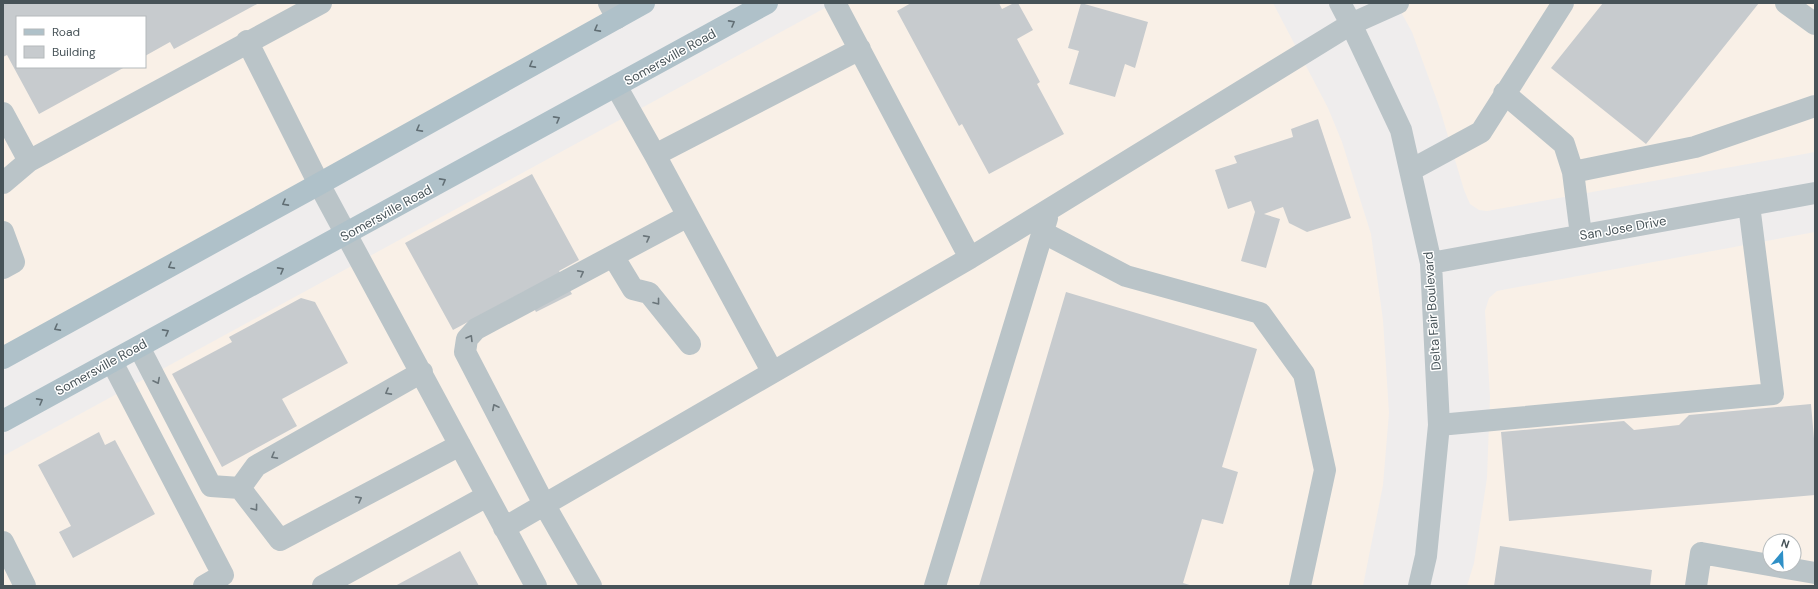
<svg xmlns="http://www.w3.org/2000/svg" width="1818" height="589" viewBox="0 0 1818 589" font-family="'DM Sans',sans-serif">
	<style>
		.commercial { fill: #f9f0e7; fill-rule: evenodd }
		.building { fill: #c7cbce }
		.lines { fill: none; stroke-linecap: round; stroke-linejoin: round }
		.minor { stroke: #bac4c8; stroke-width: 22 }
		.major { stroke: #afc1c9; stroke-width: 22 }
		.oneway { stroke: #616e74 }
		.oneway2 { stroke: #6a757a }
		.labels { text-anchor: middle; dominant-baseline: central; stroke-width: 3; stroke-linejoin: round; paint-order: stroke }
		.street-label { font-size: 13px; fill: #475358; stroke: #fff }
	</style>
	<rect width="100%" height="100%" fill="#efeded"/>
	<path class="commercial" d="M 3,3 L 644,3 L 3,358 ZM 17,17 L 145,17 L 145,67 L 17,67 Z
		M 834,3 L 1273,3 L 1328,108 L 1342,142 L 1371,234 L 1383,320 L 1389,413 L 1383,485 L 1363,586 L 3,586 L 3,456 Z
		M 1396,3 L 1815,3 L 1815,152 L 1487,211 L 1479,210 L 1470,204 L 1464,190 L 1439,106 L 1412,32 Z
		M 1815,232 L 1815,586 L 1467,586 L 1474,563 L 1487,478 L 1490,397 L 1485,311 L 1489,298 L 1497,291 ZM 1770,541 L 1794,541 L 1794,565 L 1770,565 Z"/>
	<path class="building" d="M 3,3 L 259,3 L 174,49 L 170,42 L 145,56 L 145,17 L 17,17 L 17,67 L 125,67 L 39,114 L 7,55 L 3,57 Z
		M 911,3 L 999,3 L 1002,9 L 1014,3 L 1018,3 L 1033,30 L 1017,39 L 1040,82 L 1037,84 L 1064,134 L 989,174 L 962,124 L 959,126 L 897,11 Z
		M 1081,3 L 1148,22 L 1135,68 L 1125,64 L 1115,97 L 1069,84 L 1079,51 L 1068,48 Z
		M 1603,3 L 1759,3 L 1646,144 L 1551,68 Z
		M 1318,119 L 1351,218 L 1307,232 L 1289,223 L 1283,207 L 1264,214 L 1280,219 L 1266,268 L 1241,261 L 1255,212 L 1251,201 L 1228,209 L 1215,170 L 1237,163 L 1234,156 L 1293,137 L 1291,129 Z
		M 532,174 L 579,260 L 559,271 L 572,294 L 536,312 L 525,291 L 453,330 L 405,243 Z
		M 1066,292 L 1257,349 L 1222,467 L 1238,472 L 1223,524 L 1202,519 L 1183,583 L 1193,586 L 979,586 Z
		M 301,298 L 315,302 L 348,363 L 282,399 L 297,426 L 222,467 L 172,374 L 232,342 L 229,337 Z
		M 1811,404 L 1815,450 L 1815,495 L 1509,521 L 1501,432 L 1624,421 L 1634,430 L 1679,425 L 1689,415 Z
		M 99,432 L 105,445 L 115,440 L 155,514 L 73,558 L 59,532 L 71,526 L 38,465 Z
		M 1500,546 L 1652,570 L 1650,586 L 1494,586 Z
		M 460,551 L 479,586 L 395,586 Z"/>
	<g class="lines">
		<path class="minor" d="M 609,3 L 617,18
			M 835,3 L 970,258
			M 1340,3 L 1351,24 L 1401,130 L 1431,263 L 1439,425 L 1426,556 L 1419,586
			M 1786,3 L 1815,24
			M 247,41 L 319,184 L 536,586
			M 616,86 L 655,155 L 772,371
			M 1504,93 L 1564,144 L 1573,172 L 1695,147 L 1815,106
			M 3,113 L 29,161 L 3,183
			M 655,155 L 860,49
			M 29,161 L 321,3
			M 1411,170 L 1481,132 L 1563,3
			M 1573,172 L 1581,235
			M 3,232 L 14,262 L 3,268
			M 1044,233 L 1126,276 L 1260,313 L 1304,374 L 1325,470 L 1300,586
			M 613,256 L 633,289 L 649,293 L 690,344
			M 1431,263 L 1815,193
			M 139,347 L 211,486 L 240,488 L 280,540 L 460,445
			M 112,362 L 223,575 L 204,586
			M 1439,425 L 1773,394 L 1749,205
			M 240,488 L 256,466 L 422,372
			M 504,528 L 970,258 L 1351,24 L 1398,3
			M 3,542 L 25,586
			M 323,586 L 487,496
			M 591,586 L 544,504 L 465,352 L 467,339 L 476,329 L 688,216
			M 935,586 L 1047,218
			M 1696,586 L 1701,553 L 1815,573"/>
		<path class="major" d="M 3,358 L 319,184 L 644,3
			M 3,421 L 767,3"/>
	</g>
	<defs><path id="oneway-chevron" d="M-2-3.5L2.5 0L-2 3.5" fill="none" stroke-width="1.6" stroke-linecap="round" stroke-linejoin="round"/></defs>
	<g class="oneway">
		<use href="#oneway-chevron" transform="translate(732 23) rotate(-29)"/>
		<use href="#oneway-chevron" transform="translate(597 29) rotate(151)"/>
		<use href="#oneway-chevron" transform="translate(532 65) rotate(151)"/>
		<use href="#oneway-chevron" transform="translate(557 119) rotate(-29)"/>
		<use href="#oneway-chevron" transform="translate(419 129) rotate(151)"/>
		<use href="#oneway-chevron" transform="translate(443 181) rotate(-29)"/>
		<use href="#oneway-chevron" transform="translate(285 203) rotate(151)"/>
		<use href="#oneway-chevron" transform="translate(171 266) rotate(151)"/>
		<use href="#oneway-chevron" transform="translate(281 270) rotate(-29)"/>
		<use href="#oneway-chevron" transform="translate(57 328) rotate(151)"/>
		<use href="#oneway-chevron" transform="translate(166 332) rotate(-29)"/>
		<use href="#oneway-chevron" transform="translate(40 401) rotate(-29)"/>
	</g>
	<g class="oneway2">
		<use href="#oneway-chevron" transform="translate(647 238) rotate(-28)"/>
		<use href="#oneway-chevron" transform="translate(581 273) rotate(-28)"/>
		<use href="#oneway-chevron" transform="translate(657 302) rotate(52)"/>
		<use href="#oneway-chevron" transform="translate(470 338) rotate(-59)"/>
		<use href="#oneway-chevron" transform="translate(157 381) rotate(63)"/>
		<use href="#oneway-chevron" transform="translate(388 392) rotate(151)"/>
		<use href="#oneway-chevron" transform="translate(495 407) rotate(-117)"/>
		<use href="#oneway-chevron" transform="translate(274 456) rotate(151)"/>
		<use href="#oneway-chevron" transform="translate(359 499) rotate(-28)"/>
		<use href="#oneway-chevron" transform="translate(255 508) rotate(53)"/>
	</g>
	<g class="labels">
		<g class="street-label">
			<text transform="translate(670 57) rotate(-29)">Somersville Road</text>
			<text transform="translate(386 213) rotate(-29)">Somersville Road</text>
			<text transform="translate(1623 228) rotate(-10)">San Jose Drive</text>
			<text transform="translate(1432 311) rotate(-94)">Delta Fair Boulevard</text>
			<text transform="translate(101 367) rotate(-29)">Somersville Road</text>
		</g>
	</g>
	<rect width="1818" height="589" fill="none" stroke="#475358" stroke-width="8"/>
	<rect x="16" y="16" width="130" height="52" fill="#ffffff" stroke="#b5babc"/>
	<rect x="24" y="29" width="20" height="6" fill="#afc1c9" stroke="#b5babc"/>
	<text x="52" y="36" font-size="12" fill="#475358">Road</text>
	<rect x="24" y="46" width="20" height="12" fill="#c7cbce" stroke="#b5babc"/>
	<text x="52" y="56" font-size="12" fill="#475358">Building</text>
	<g transform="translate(1782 553) rotate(19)"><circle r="19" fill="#ffffff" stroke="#b5babc"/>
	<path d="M0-3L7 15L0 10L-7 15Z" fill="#2f90c7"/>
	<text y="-6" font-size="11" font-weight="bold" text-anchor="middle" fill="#475358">N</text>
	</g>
</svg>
